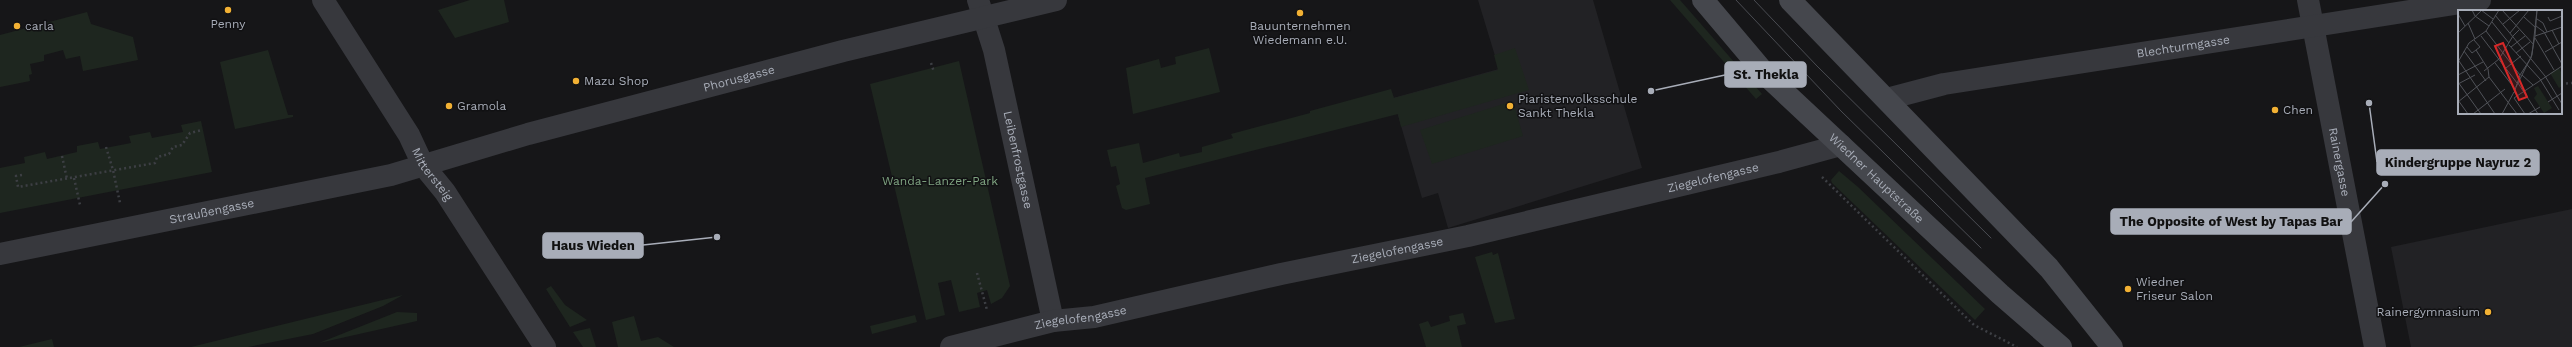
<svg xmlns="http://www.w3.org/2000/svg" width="2572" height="347" viewBox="0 0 2572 347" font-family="'Work Sans',sans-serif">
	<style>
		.built { fill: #222225 }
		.green { fill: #1e261f }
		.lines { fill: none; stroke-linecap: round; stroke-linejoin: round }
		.path { stroke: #3d3f44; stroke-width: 2.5; stroke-dasharray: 2 3; stroke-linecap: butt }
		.minor { stroke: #37383d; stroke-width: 22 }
		.secondary { stroke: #45474d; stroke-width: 22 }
		.tram { stroke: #4a4c52; stroke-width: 1 }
		.poi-dot { fill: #f2b134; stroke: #111113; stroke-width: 1.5 }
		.labels { text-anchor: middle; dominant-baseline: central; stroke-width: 3; stroke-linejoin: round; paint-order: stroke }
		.poi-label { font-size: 12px; fill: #a8adb8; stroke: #111113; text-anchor: start }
		.street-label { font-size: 12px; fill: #a8adb8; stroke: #111113 }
		.park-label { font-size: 12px; fill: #7fa381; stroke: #111113 }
		.inset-road { fill: none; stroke: #505258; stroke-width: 1 }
		.view { fill: #d62828; fill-opacity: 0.15; stroke: #d62828; stroke-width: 2 }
		.inset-edge { fill: none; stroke: #a8adb8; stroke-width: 2 }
		.leader { fill: none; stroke: #a8adb8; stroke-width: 1.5 }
		.callout-dot { fill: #a8adb8; stroke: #111113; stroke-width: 1.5 }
		.callout { fill: #a8adb8; stroke: #a8adb8; stroke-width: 1.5 }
		.callout-label { font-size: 13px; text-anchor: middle; font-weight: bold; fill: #111 }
	</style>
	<rect width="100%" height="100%" fill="#161618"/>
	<path class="built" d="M 1478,0 L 1593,0 L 1642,168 L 1448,228 L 1438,193 L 1422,198 L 1393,98 L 1499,69 Z
		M 2572,209 L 2572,347 L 2411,347 L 2391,247 Z"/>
	<path class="green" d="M 470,0 L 504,0 L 509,22 L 455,38 L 438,10 Z
		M 1670,0 L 1680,0 L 1762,94 L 1756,99 Z
		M 87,12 L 91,24 L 133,37 L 138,60 L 83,71 L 80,56 L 66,59 L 63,50 L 44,55 L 44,61 L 30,64 L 32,74 L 29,75 L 30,81 L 0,87 L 0,35 Z
		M 1209,48 L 1220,92 L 1133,114 L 1126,68 L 1159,59 L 1161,68 L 1176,64 L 1175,57 Z
		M 1515,48 L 1529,90 L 1401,127 L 1398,114 L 1145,178 L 1150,204 L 1126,210 L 1122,208 L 1116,186 L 1120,184 L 1116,166 L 1111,167 L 1107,150 L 1139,143 L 1143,163 L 1179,153 L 1180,157 L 1202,152 L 1202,147 L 1233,138 L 1231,134 L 1310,113 L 1310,111 L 1391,89 L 1394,98 L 1498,70 L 1494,55 Z
		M 268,50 L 288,115 L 293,115 L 293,117 L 235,129 L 220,62 Z
		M 959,61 L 1010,286 L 1002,298 L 991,304 L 987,290 L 977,293 L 980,307 L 959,312 L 951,280 L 938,283 L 945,315 L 926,320 L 870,84 Z
		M 1513,101 L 1523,136 L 1432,164 L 1420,130 Z
		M 201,121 L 212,172 L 0,213 L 0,168 L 25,163 L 24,157 L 45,152 L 47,159 L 77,152 L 77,146 L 98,142 L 100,149 L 131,143 L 129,136 L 150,132 L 152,138 L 183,132 L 181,125 Z
		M 1839,171 L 1858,187 L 1985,309 L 1975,320 L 1832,183 L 1831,180 Z
		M 1492,252 L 1493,255 L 1498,253 L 1515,319 L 1495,323 L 1475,257 Z
		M 551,286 L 565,305 L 587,320 L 570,327 L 546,289 Z
		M 403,295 L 383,306 L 313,334 L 248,347 L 191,347 Z
		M 397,312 L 417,313 L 417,321 L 319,343 Z
		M 1463,313 L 1466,324 L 1457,326 L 1462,347 L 1426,347 L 1419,324 L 1428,321 L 1431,327 L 1450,321 L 1449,316 Z
		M 915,315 L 917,322 L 872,334 L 870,326 Z
		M 634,316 L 641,341 L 658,337 L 674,347 L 618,347 L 612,322 Z
		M 590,328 L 596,347 L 583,347 L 573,332 Z
		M 52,339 L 54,347 L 19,347 Z"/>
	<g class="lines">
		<path class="path" d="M 931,63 L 934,72
			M 2561,84 L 2572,83
			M 106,147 L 113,170 L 120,203
			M 62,156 L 67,179
			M 22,175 L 16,176 L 18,187 L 155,163 L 157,157 L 169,154 L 173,147 L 182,145 L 190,133 L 202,130
			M 1822,177 L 1974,325 L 2017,347
			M 74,178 L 80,205
			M 977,273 L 987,310"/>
		<g class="minor">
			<path id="s1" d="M 323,0 L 409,135 L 423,165 L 445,192 L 545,347"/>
			<path id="s2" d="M 978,0 L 994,50 L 1053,321"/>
			<path id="s3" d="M 2308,0 L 2375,347"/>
			<path id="s4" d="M 1887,99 L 1944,84 L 2480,0"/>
			<path id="s5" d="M 0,254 L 391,175 L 528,134 L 843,51 L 1056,0"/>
			<path id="s6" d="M 951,347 L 1053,321 L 1094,317 L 1281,274 L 1468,236 L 1779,162 L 1841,145"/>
		</g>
		<g class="secondary">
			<path id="s7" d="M 1703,0 L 1768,77 L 2000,294 L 2061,347"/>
			<path d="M 1790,0 L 2049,268 L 2112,347"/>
		</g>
		<path class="tram" d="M 1736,0 L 1841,111 L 1981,248
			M 1754,0 L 1817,66 L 1991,238"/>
	</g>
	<g class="poi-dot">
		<circle cx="228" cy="10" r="4"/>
		<circle cx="1300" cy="13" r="4"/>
		<circle cx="17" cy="26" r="4"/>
		<circle cx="576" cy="81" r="4"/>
		<circle cx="449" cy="106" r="4"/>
		<circle cx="1510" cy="106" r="4"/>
		<circle cx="2275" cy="110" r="4"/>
		<circle cx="2128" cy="289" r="4"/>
		<circle cx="2488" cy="312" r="4"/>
	</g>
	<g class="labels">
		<g class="poi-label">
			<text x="228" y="24" text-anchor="middle">Penny</text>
			<text x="25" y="26">carla</text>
			<text x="1300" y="26" text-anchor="middle">Bauunternehmen<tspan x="1300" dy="14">Wiedemann e.U.</tspan></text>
			<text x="584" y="81">Mazu Shop</text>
			<text x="1518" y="99">Piaristenvolksschule<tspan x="1518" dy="14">Sankt Thekla</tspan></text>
			<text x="457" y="106">Gramola</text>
			<text x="2283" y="110">Chen</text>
			<text x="2136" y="282">Wiedner<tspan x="2136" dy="14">Friseur Salon</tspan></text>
			<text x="2480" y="312" text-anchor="end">Rainergymnasium</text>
		</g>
		<g class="street-label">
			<text stroke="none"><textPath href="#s4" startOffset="301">Blechturmgasse</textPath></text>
			<text stroke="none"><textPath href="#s5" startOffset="760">Phorusgasse</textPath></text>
			<text stroke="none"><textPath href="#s2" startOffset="165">Leibenfrostgasse</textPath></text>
			<text stroke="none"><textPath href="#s3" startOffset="165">Rainergasse</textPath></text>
			<text stroke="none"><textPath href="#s1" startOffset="206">Mittersteig</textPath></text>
			<text stroke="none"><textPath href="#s6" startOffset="781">Ziegelofengasse</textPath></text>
			<text stroke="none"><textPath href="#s7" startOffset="249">Wiedner Hauptstraße</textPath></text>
			<text stroke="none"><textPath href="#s5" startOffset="216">Straußengasse</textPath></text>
			<text stroke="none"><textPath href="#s6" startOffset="457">Ziegelofengasse</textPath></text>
			<text stroke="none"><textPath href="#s6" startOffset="133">Ziegelofengasse</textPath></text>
		</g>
		<g class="park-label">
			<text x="940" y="181">Wanda-Lanzer-Park</text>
		</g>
	</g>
	<g transform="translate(2458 10)">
		<rect width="104" height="104" fill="#161618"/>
		<path d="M 101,58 L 104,64 L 104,76 L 101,78 L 92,63 ZM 80,76 L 94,98 L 86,103 L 76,88 L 79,84 L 76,78 Z" fill="#1e261f"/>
		<path class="inset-road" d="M 14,0 L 17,6 L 31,16M 23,0 L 35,9M 44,0 L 76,35M 0,4 L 7,16M 37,5 L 87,66 L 104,94M 66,7 L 78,18M 90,7 L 92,11 L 104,6M 79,9 L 85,13 L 89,22M 34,12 L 51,33M 10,13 L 17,29M 45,14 L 62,0M 78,16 L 86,22 L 104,54M 94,20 L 101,34M 28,21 L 62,65M 0,23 L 24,0M 52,23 L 71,0M 23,26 L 59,73M 77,26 L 79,0M 77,28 L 96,60M 16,30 L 22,37 L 18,40M 51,35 L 82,69 L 101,100M 9,37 L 14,43 L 18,40M 53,37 L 67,26M 6,41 L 28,71M 87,42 L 104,32M 58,43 L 72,32M 1,51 L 37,104M 0,52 L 11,33 L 28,21 L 41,0M 37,53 L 57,79M 48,58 L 63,46M 26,61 L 41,49 L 55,26 L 61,20M 0,65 L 25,52M 64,65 L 75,75M 31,67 L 59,104M 0,72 L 23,104M 60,73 L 80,104M 0,74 L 17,65M 58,77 L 74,45 L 79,0M 56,83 L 62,65 L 73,48 L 77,26 L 104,17M 56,88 L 104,56M 56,88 L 67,104M 0,90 L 10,104M 0,92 L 31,67 L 30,59 L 18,40M 90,92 L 104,83M 15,104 L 47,79M 44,104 L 56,82M 70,104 L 82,97"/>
		<path class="view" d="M 45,33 L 69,87 L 61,90 L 37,36 Z"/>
		<rect width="104" height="104" class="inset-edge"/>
	</g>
	<path class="leader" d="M1651 91L1725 75M2369 103L2377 162M2385 184L2351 222M717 237L643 245"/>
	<g class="callout-dot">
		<circle cx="1651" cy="91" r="4"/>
		<circle cx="2369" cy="103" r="4"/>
		<circle cx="2385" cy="184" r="4"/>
		<circle cx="717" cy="237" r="4"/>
	</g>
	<g class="callout">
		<rect x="1725" y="62" width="81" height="25" rx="4"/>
		<rect x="2377" y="150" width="162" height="25" rx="4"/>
		<rect x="2111" y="209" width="240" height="25" rx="4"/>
		<rect x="543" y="233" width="100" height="25" rx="4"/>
	</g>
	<g class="callout-label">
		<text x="1766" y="79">St. Thekla</text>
		<text x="2458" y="167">Kindergruppe Nayruz 2</text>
		<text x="2231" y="226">The Opposite of West by Tapas Bar</text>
		<text x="593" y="250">Haus Wieden</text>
	</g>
</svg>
